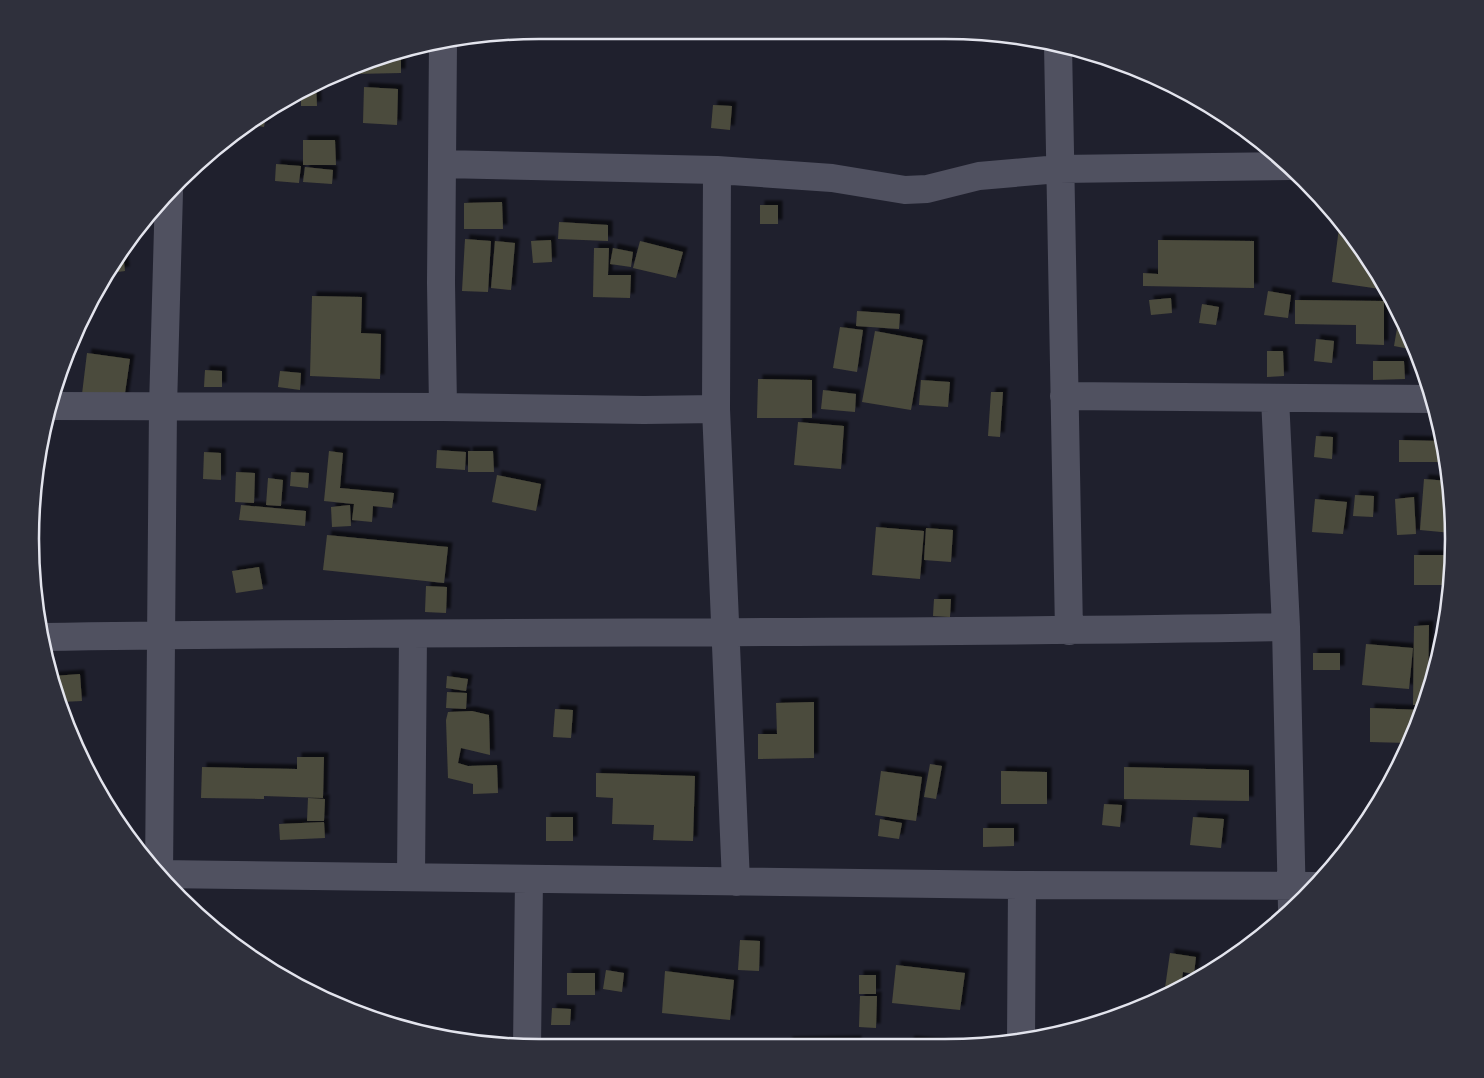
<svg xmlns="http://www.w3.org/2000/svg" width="1484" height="1078" viewBox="0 0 1484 1078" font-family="'Public Sans',sans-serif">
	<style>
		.building { fill: #4c4b3c; filter: url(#shadow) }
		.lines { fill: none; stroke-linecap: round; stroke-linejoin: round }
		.minor { stroke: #505160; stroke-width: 28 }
		.rim { fill: none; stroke: #e3e4ed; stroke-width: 2.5 }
	</style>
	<defs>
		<filter id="shadow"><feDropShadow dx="4.5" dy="-4.5" stdDeviation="1" flood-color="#0009"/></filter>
	</defs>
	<rect width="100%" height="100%" fill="#1f202d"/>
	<path class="building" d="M 401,50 L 401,73 L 354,74 L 354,65 Z
		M 316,84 L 317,106 L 301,106 L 301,92 Z
		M 364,87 L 398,89 L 397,125 L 363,123 Z
		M 713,105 L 732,106 L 730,130 L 711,128 Z
		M 260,114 L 266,115 L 264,127 L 247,124 Z
		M 303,140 L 335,140 L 336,165 L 303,165 Z
		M 276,164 L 301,166 L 299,183 L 275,181 Z
		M 305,167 L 333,170 L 332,184 L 303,182 Z
		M 502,202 L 503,229 L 464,229 L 464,203 Z
		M 760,205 L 778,205 L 778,224 L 760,224 Z
		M 559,222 L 608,225 L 608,241 L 558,239 Z
		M 1339,228 L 1349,229 L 1381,281 L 1380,289 L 1332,282 Z
		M 465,239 L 491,241 L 488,292 L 462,291 Z
		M 551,240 L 552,262 L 533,263 L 531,241 Z
		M 1158,240 L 1254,241 L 1254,288 L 1143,286 L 1143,273 L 1158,274 Z
		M 495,241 L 515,243 L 511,290 L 491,288 Z
		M 640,241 L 683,252 L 676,278 L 633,268 Z
		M 594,248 L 609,248 L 608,275 L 631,275 L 630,298 L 593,297 Z
		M 613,248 L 633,252 L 631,267 L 610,264 Z
		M 123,253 L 125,271 L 110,273 L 119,259 Z
		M 1268,291 L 1291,295 L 1288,318 L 1264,315 Z
		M 312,296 L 362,297 L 361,333 L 381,334 L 380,379 L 310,376 Z
		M 1171,298 L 1172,313 L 1151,315 L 1149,300 Z
		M 1295,300 L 1384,301 L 1384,345 L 1356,344 L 1356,325 L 1295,324 Z
		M 1202,304 L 1219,307 L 1216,325 L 1199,323 Z
		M 857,311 L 900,314 L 899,329 L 856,326 Z
		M 1400,311 L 1401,314 L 1415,350 L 1394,346 Z
		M 840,327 L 863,330 L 857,372 L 833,368 Z
		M 875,331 L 923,340 L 911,410 L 862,402 Z
		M 1316,339 L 1334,341 L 1332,363 L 1314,361 Z
		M 1267,351 L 1283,351 L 1284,376 L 1267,377 Z
		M 87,353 L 130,359 L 124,400 L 82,394 Z
		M 1373,361 L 1404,361 L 1405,379 L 1373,380 Z
		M 205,370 L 222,371 L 222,387 L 204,387 Z
		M 280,371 L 301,373 L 300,390 L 278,387 Z
		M 758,379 L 812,380 L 812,418 L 757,418 Z
		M 921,380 L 950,382 L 948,407 L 919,405 Z
		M 823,390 L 856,394 L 855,412 L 821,409 Z
		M 991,392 L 1003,392 L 1000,437 L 988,436 Z
		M 798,422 L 844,426 L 841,469 L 794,465 Z
		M 1316,436 L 1333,437 L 1332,459 L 1314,457 Z
		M 1399,440 L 1442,441 L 1446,462 L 1399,462 Z
		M 437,450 L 466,452 L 465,470 L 436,468 Z
		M 329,451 L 343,453 L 340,488 L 394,493 L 392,508 L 373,506 L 372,522 L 352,520 L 354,504 L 324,501 Z
		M 468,451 L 493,451 L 494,472 L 468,472 Z
		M 204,452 L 221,453 L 221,480 L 203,479 Z
		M 236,472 L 255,473 L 254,503 L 235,502 Z
		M 291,472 L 309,473 L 308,488 L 290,486 Z
		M 497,475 L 541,484 L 536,511 L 492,502 Z
		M 268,478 L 283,480 L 281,506 L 266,505 Z
		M 1424,479 L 1449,481 L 1453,505 L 1452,533 L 1420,530 Z
		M 1355,495 L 1374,496 L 1373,517 L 1353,516 Z
		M 1414,497 L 1416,534 L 1397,535 L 1395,499 Z
		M 1315,499 L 1347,502 L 1343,534 L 1312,532 Z
		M 241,505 L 306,511 L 305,526 L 239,520 Z
		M 350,505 L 351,526 L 332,527 L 331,507 Z
		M 876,527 L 924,531 L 920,579 L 872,575 Z
		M 926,528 L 953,530 L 951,562 L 924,560 Z
		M 327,535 L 448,547 L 444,583 L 323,570 Z
		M 1414,555 L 1451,555 L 1450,585 L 1414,585 Z
		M 259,567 L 263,589 L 236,593 L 232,571 Z
		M 426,586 L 447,587 L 446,613 L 425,612 Z
		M 934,599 L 951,599 L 950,617 L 933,616 Z
		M 1429,625 L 1428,696 L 1426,705 L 1413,705 L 1414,626 Z
		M 1366,644 L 1413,648 L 1409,689 L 1362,685 Z
		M 1313,653 L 1340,653 L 1340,670 L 1313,670 Z
		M 80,674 L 82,701 L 60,702 L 53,676 Z
		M 447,676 L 468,679 L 466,691 L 446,688 Z
		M 447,692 L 467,693 L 466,709 L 446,708 Z
		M 814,702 L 814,758 L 758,759 L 758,734 L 777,734 L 776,703 Z
		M 1370,708 L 1424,710 L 1408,743 L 1370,742 Z
		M 555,709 L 573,710 L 571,738 L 553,737 Z
		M 472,711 L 489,715 L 490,755 L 461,748 L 458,763 L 468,766 L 497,765 L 498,793 L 473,794 L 473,784 L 448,778 L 446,720 L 448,712 Z
		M 297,757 L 324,757 L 323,798 L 264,796 L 264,799 L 201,798 L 202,767 L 297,769 Z
		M 930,764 L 942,766 L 936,799 L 924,797 Z
		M 1124,767 L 1249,770 L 1249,801 L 1124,799 Z
		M 881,771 L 922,777 L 916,821 L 875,815 Z
		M 1001,771 L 1047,772 L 1047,804 L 1001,804 Z
		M 596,773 L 695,776 L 693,841 L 653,840 L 654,825 L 612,824 L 613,798 L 596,797 Z
		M 308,798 L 325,799 L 324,821 L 307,821 Z
		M 1104,804 L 1122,805 L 1120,827 L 1102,825 Z
		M 546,817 L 573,817 L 573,841 L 546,841 Z
		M 1193,817 L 1224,819 L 1221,848 L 1190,845 Z
		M 880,819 L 902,823 L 899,839 L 878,836 Z
		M 324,822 L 325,838 L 280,840 L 279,824 Z
		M 983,828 L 1014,828 L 1014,846 L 983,847 Z
		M 740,940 L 760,941 L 759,971 L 738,970 Z
		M 1170,953 L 1196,957 L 1194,974 L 1183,972 L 1181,985 L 1164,995 Z
		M 896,965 L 965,973 L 960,1010 L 892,1003 Z
		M 606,970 L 624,973 L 622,992 L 603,989 Z
		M 665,971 L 734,980 L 730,1020 L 662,1013 Z
		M 567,973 L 595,973 L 595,995 L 567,995 Z
		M 859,975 L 876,975 L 876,994 L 859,994 Z
		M 860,996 L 877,996 L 876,1028 L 859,1027 Z
		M 552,1008 L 571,1009 L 570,1025 L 551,1025 Z
		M 857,1040 L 857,1045 L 788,1045 L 788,1041 Z
		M 910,1040 L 942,1043 L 942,1044 L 909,1044 Z"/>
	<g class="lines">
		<path class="minor" d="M 443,43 L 441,283 L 443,407
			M 1058,45 L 1069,631
			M 442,164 L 717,170 L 832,178 L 905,190 L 927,189 L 979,176 L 1059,169 L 1290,166
			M 1064,396 L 1434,399
			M 1275,398 L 1286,627 L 1292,908
			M 50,406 L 443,407 L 644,410 L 716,409 L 736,882
			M 716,409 L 717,170
			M 43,637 C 457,630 872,635 1286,627
			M 159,874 L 1022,885 L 1316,886
			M 159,875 L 163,407 L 169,192
			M 411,877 L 413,634
			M 1021,1041 L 1022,885
			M 527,1047 L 529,879"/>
	</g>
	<path d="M0 0H1484V1078H0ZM539 39H945A500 500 0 0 1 1445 539V539A500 500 0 0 1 945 1039H539A500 500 0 0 1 39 539V539A500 500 0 0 1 539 39Z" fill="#2f303c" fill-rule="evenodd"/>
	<path class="rim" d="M539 39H945A500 500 0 0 1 1445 539V539A500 500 0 0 1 945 1039H539A500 500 0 0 1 39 539V539A500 500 0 0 1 539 39Z"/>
</svg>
